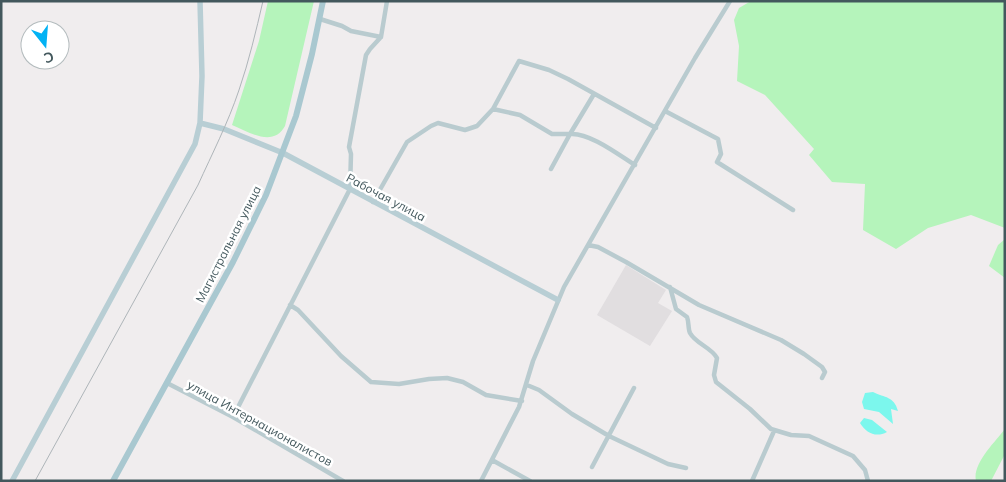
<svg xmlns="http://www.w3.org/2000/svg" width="1006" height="482" viewBox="0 0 1006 482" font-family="Mulish,sans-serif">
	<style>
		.education { fill: #e1dee0 }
		.green { fill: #b5f4bb }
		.water { fill: #7cf7ed }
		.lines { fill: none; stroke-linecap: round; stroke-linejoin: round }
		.street { stroke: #b9cbcf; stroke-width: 4.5 }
		.secondary { stroke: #b8ced4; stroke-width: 5.5 }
		.primary { stroke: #a9c8d0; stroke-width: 6 }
		.rail { stroke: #aeb5b9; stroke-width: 1 }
		.labels { text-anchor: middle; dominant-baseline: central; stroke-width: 5; stroke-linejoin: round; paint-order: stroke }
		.street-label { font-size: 12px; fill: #43585d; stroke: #fff }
	</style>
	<rect width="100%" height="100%" fill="#f0edee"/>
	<path class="education" d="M 626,265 L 666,290 L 658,303 L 672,311 L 650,346 L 597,315 Z"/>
	<path class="green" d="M 268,1 L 314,1 L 285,126 C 273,148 249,132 232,125 L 259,41 Z
		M 751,1 L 1005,1 L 1005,228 L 971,215 L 928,228 L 896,249 L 863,230 L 865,184 L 832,182 L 809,155 L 814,149 L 765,95 L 737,81 L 739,46 L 734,20 L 739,8 Z
		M 1005,239 L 1005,278 L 989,266 L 998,245 Z
		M 1005,429 L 1005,454 L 991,481 L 976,481 C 972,464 995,442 1005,429 Z"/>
	<path class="water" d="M 873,392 C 885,398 894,396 898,411 L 891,409 L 893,424 L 879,412 L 864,409 L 862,402 L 865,393 Z
		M 864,418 L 872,420 L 887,432 C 876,438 866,433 860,423 Z"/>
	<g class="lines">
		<path class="street" d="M 320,19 L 342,26 L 351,31 L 381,37
			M 493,109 L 520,115 L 552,134 L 570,134 L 594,94
			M 665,111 L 718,139 L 721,154 L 717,162 L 793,210
			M 551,169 L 570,134 C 589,132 619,155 635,165
			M 373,202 L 407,142 L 431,126 L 438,123 L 465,130 L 477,126 L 493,109 L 519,61 L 549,70 L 568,79 L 656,128
			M 588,245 L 598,247 L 626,262 L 699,305 L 781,340 L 804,354 L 822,367 L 825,372 L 822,378
			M 670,287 L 676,309 L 687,317 C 689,322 688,329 690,333 C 696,344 711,347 717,358 L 714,375 L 716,382 L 750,409 L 771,429 L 791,435 L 809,436 L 853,456 L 865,470 L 868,481
			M 290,305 L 298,310 L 341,356 L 371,382 L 399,384 L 429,379 L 447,378 L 463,382 L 486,395 L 522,401
			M 167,383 L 233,417 L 343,481
			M 527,385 L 539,390 L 572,414 L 609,436 L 668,464 L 686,468
			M 233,417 L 350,189 L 351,154 L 349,147 L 366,55 L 370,49 L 381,37 L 387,1
			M 492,460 L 530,481
			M 592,467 L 634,388
			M 481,481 L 519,407 L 533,361 L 564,287 L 695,58 L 730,1
			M 752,481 L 774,431"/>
		<path class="secondary" d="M 200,123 L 224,129 L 283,153 L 558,300
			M 12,481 L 195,144 L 200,123 L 202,76 L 200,1"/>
		<path class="primary" d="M 113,481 L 233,262 L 266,195 L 296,116 L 312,54 L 323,1"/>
		<path class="rail" d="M 35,481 L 198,185 C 212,154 228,123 239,90 C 249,61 256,31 263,1"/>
	</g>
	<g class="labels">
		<g class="street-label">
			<text transform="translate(386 197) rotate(28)">Рабочая улица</text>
			<text transform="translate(228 244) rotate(-63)">Магистральная улица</text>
			<text transform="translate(260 423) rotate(29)">улица Интернационалистов</text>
		</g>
	</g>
	<rect width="1006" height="482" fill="none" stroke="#43585d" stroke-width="5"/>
	<g transform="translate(45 45) rotate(163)"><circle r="24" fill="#ffffff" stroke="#b4bcbe"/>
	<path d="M0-4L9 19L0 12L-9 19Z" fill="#02b2f4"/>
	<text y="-8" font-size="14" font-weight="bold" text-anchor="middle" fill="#43585d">С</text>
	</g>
</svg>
